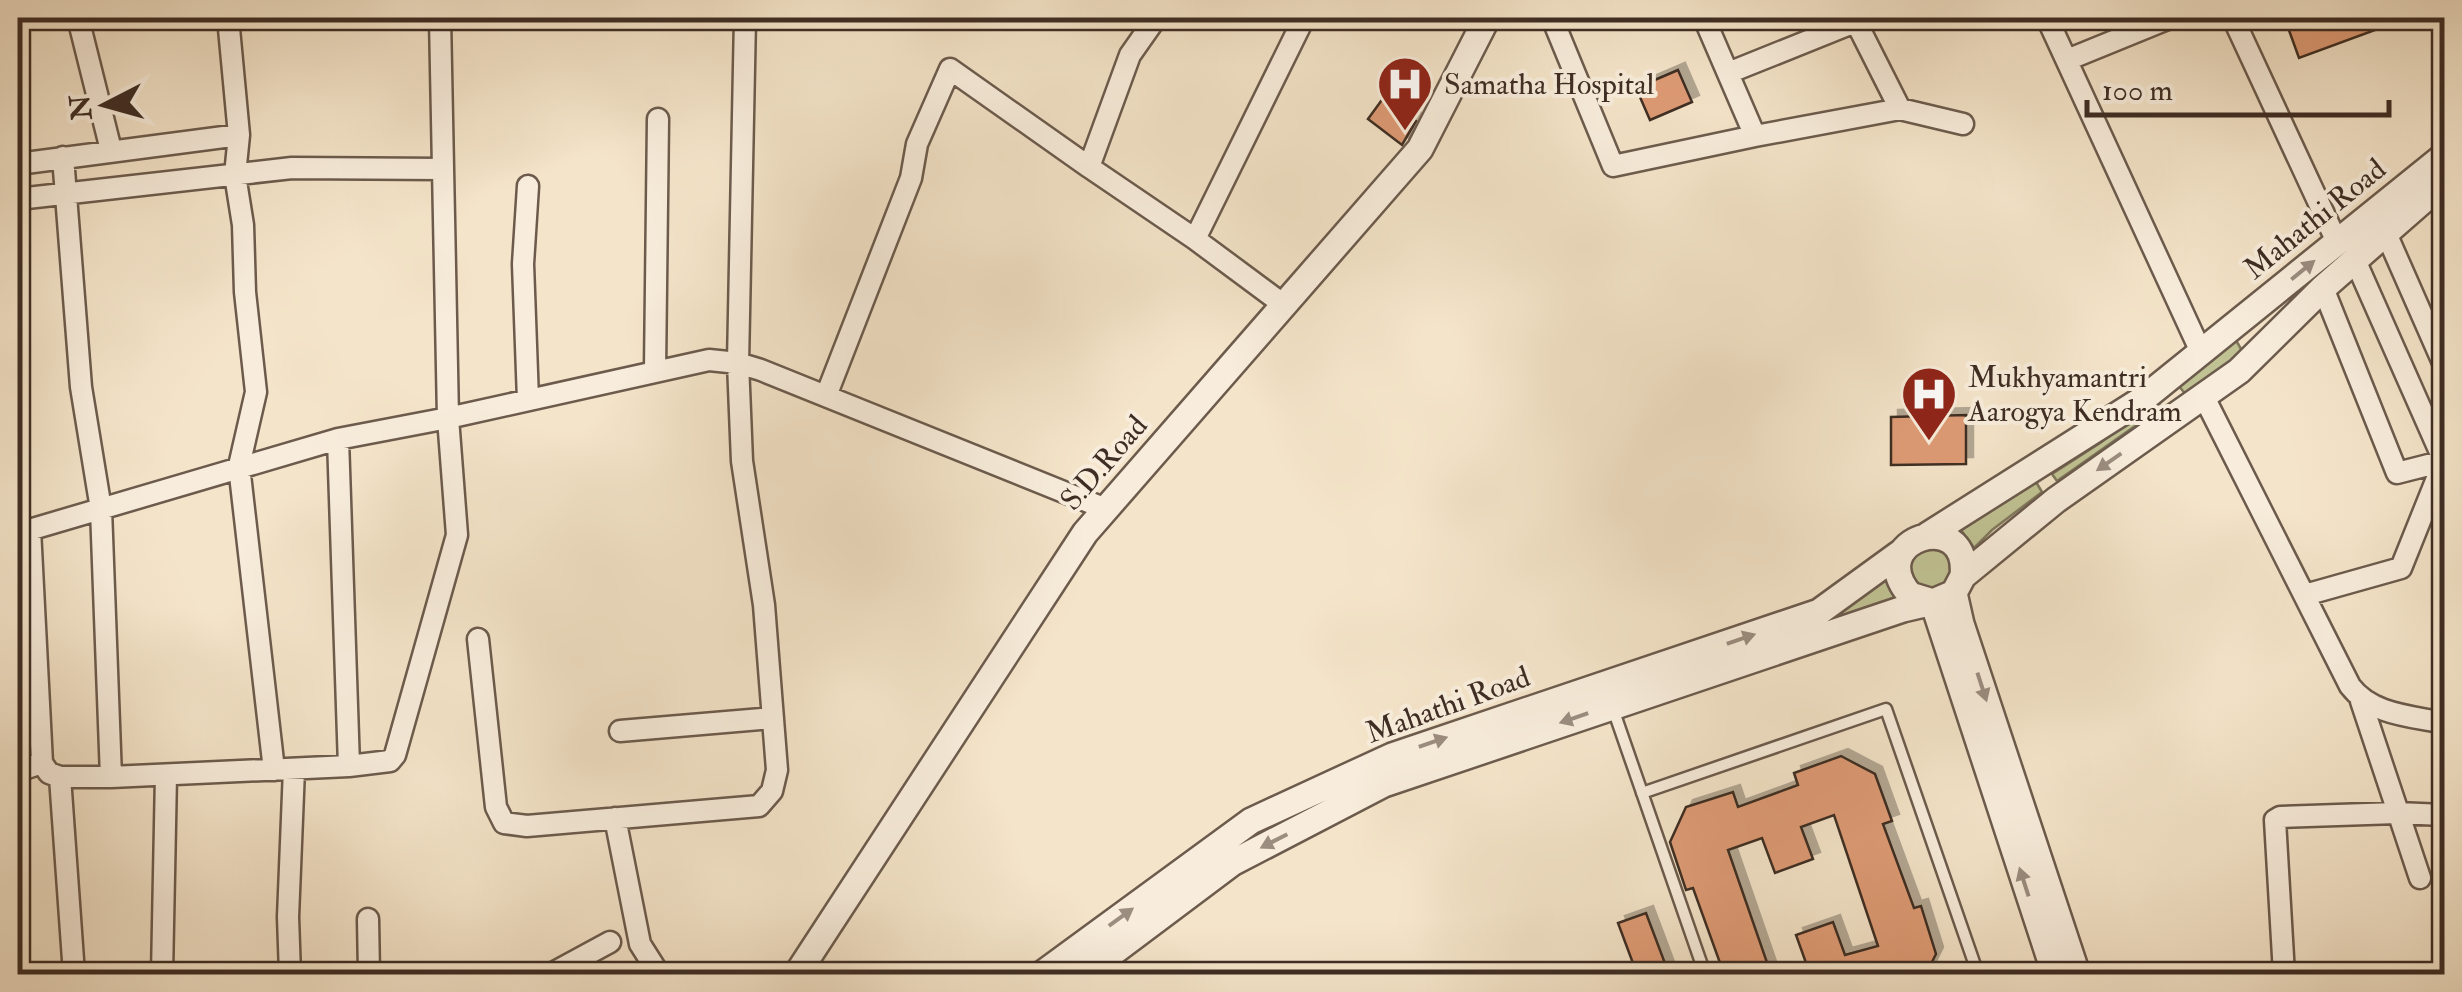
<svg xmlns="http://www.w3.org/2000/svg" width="2462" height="992" viewBox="0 0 2462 992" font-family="'IM FELL Double Pica',serif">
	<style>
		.green { fill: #c0c293; stroke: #7f785c; stroke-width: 2.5 }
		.building { fill: #de9b74; stroke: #3e2d24; stroke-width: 2.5; filter: url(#shadow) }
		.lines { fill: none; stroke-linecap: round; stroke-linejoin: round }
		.service-casing { stroke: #6c5b4d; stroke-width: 15 }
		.minor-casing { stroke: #6c5b4d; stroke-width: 25 }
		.tertiary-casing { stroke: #6c5b4d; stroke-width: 30 }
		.service { stroke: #f8eddc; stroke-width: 10 }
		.minor { stroke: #f8eddc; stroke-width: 20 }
		.tertiary { stroke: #f8eddc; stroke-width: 25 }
		.oneway { fill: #9b8d80 }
		.labels { text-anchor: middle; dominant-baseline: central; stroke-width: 8; stroke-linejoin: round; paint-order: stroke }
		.poi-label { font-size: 30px; fill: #3e2d24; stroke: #f8eddc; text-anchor: start }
		.street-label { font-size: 30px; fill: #3e2d24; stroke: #f8eddc }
	</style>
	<defs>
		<filter id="shadow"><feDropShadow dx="7" dy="-7" stdDeviation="0" flood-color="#0004"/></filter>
	</defs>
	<rect width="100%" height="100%" fill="#f4e4c9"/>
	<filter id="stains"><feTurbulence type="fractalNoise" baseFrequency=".002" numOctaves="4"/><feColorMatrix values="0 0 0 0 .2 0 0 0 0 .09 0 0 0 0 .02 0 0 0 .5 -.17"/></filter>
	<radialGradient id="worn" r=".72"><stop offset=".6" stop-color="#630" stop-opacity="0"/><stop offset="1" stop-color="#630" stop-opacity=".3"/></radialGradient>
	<path class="green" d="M 2231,339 L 2237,342 L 2244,354 L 2187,396 L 2178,385 Z
		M 2156,399 L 2162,407 L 2057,481 L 2052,474 L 2100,443 Z
		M 2036,482 L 2042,492 L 1992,530 L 1974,548 L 1961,530 Z
		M 1943,548 L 1954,561 L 1948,585 L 1924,591 L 1911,580 L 1909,564 L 1918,549 Z
		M 1886,575 L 1898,602 L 1820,629 L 1818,623 L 1858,600 Z"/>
	<path class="building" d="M 2300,18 L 2404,18 L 2405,19 L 2299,58 L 2286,22 Z
		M 1678,70 L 1692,102 L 1650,120 L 1636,88 Z
		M 1384,97 L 1416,121 L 1402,145 L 1368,119 Z
		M 1966,415 L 1966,464 L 1891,465 L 1891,417 Z
		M 1841,756 L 1875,774 L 1892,821 L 1883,824 L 1914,908 L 1921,906 L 1936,954 L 1926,974 L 1810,974 L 1796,935 L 1833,922 L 1845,955 L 1878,946 L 1834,815 L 1801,827 L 1813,859 L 1775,873 L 1762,838 L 1728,850 L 1771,974 L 1724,974 L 1693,888 L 1686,890 L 1670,842 L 1686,807 L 1733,792 L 1738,807 L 1798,785 L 1794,773 Z
		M 1646,913 L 1669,974 L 1637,974 L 1618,923 Z"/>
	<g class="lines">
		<g class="service-casing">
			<path id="service" d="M 1612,706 L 1705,974
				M 1642,793 L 1886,709 L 1978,974"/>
		</g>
		<g class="minor-casing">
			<path id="minor" d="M 78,18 L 111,150
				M 228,18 L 239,135 L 235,175 L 243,225 L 245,292 L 256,392 L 239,466 L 274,770
				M 1156,18 L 1130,55 L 1089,167 L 1195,239
				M 1552,18 L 1613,166 L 1755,136
				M 1704,18 L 1755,136 L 1900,109 L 1963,124
				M 1854,18 L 1900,109
				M 2047,18 L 2201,352
				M 2233,18 L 2337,242
				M 2067,60 L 2170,18
				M 1728,73 L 1865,18
				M 63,157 L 81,387 L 101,509 L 111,777
				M 18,164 L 239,135
				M 18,199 L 292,168 L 443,169
				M 2385,231 L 2444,365
				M 2355,260 L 2444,461
				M 2323,288 L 2397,473 L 2444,461
				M 1284,305 L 1195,239 L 1304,18
				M 655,370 L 658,119
				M 826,396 L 911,178 L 917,144 L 950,69 L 1089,167
				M 2204,397 L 2350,686 C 2372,715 2411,716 2444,723
				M 528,400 L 523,264 L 528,186
				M 338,439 L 349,766
				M 30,529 L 42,763 L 49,773 L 60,777 L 111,777 L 349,766 L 390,761 L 395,755 L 457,535 L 448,418 L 440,18
				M 19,533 L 338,439 L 448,418 L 709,360 L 738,363 L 761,370 L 1106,509
				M 2305,595 L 2401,568 L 2444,461
				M 478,639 L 496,807 L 504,823 L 527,826 L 759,806 L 772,791 L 777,770 L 764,605 L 742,461 L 738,363 L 745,18
				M 2361,701 L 2420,878
				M 620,731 L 773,718
				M 18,771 L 42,763
				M 60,777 L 74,974
				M 615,818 L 640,944 L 659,974
				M 368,919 L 369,974
				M 162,974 L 166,775
				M 290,974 L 288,917 L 294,769
				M 551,974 L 610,942
				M 2284,974 L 2275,820 L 2280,817 L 2397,813 L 2444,815"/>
		</g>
		<g class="tertiary-casing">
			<path id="tertiary" d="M 1928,535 L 2143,399 L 2444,156
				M 1963,576 C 1970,506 1862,539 1910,595 L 1933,602 L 1954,593 L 1963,576 L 2056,500 L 2239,371 L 2323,288 L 2444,182
				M 1954,593 L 1961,624 L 2077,974
				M 797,974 L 1085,533 L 1420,149 L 1487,18
				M 1042,974 L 1251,821 L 1392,756 L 1819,612 L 1903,551
				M 1084,974 L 1232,863 L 1384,784 L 1903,609 L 1933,602 L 2055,974"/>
		</g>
		<use href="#service" class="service"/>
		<use href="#minor" class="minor"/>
		<use href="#tertiary" class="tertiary"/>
	</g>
	<defs><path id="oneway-solid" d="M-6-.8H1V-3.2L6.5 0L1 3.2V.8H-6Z" transform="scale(2.5)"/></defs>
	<g class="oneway">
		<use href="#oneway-solid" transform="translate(2303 270) rotate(-39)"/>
		<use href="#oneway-solid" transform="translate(2109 462) rotate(145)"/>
		<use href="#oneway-solid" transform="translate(1741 639) rotate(-19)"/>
		<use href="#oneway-solid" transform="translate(1982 687) rotate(72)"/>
		<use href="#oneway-solid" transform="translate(1574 718) rotate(161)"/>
		<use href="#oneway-solid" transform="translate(1433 742) rotate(-19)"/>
		<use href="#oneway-solid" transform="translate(1274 841) rotate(153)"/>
		<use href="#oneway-solid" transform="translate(2024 882) rotate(-108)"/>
		<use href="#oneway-solid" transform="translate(1121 917) rotate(-36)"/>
	</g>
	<defs>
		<g id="hospital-pin" transform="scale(2.875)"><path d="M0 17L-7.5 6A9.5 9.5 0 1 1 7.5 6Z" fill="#8f2418" stroke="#f8eddc"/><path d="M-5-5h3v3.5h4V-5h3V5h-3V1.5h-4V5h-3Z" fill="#fff"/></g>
	</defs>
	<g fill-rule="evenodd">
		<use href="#hospital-pin" x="1405" y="84"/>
		<use href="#hospital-pin" x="1929" y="394"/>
	</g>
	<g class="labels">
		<g class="poi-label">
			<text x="1444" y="84">Samatha Hospital</text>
			<text x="1968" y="377">Mukhyamantri<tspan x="1968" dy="34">Aarogya Kendram</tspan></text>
		</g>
		<g class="street-label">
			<text transform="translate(2315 219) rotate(-39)">Mahathi Road</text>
			<text transform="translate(1104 463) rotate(-49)">S.D.Road</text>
			<text transform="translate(1448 705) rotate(-20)">Mahathi Road</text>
		</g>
	</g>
	<rect width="2462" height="992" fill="none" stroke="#f4e4c9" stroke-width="60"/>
	<rect x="20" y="20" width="2422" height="952" fill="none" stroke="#3e2d24" stroke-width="5"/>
	<rect x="30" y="30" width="2402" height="932" fill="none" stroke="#3e2d24" stroke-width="2.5"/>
	<g transform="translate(105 105) rotate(264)" stroke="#f8eddc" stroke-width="8" paint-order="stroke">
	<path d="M0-8L18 38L0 25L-18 38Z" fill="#3e2d24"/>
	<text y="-15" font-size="28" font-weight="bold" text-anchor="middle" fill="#3e2d24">N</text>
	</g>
	<path d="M2087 100v15h302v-15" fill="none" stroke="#3e2d24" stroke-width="5"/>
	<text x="2102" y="100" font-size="30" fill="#3e2d24" stroke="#f8eddc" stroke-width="8" paint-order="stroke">100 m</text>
	<rect width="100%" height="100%" filter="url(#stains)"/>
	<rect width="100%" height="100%" fill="url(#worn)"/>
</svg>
